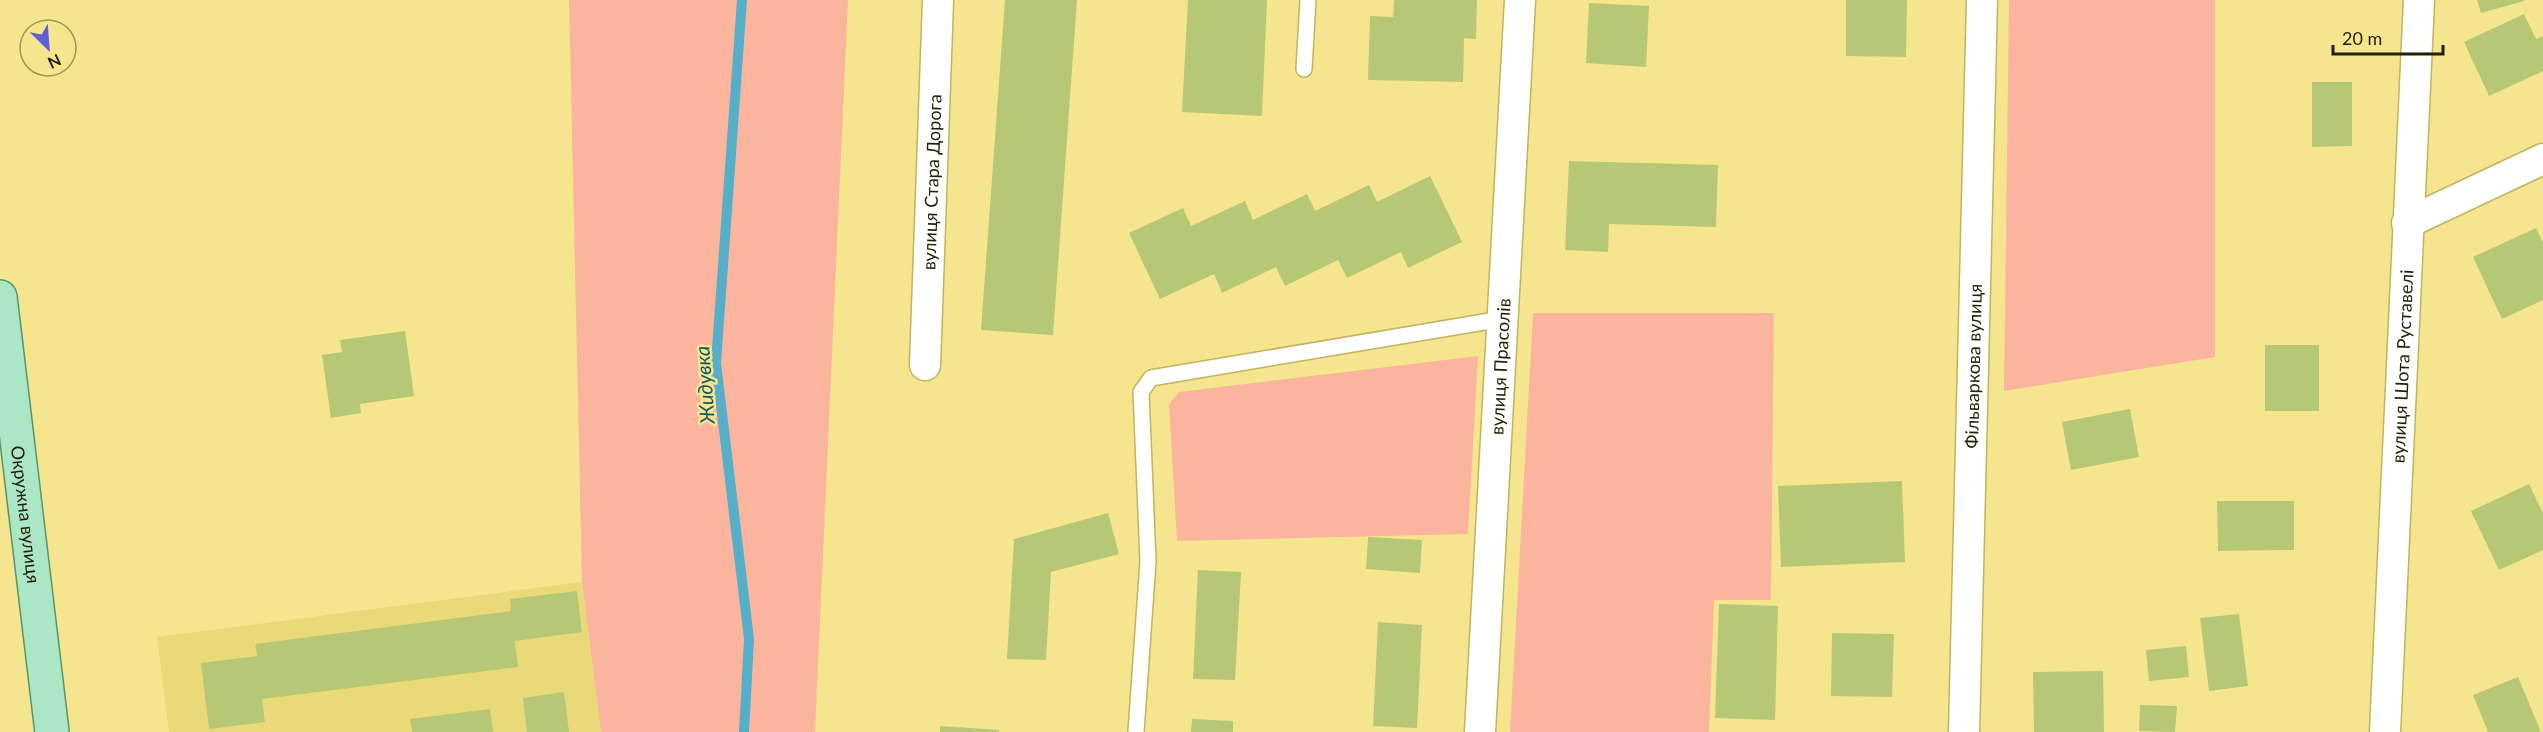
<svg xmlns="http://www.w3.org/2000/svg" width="2543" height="732" viewBox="0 0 2543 732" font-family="Lato,sans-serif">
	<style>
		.built { fill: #ead978 }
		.green { fill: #fbb59e }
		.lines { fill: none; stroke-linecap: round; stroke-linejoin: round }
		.stream { stroke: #56aec8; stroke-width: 10 }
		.building { fill: #b6c876 }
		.service-casing { stroke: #c3b35d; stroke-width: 18 }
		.minor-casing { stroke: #c3b35d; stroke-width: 33 }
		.primary-casing { stroke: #57966a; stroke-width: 36 }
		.service { stroke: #fff; stroke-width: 15 }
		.minor { stroke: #fff; stroke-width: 30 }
		.primary { stroke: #abe6c7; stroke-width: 33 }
		.labels { text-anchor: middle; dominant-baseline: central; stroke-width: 5; stroke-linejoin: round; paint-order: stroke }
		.street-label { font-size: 18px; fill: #221e03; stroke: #f5e58e }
		.water-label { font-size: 20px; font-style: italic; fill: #0c586a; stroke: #f5e58e }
	</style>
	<rect width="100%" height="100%" fill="#f5e58e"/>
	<path class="built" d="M 582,582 L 601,732 L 169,732 L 157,637 Z"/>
	<path class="green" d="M 569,0 L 848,0 L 815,732 L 601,732 L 582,582 Z
		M 2009,0 L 2215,0 L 2215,357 L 2004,391 Z
		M 1533,313 L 1774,313 L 1771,600 L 1714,600 L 1709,732 L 1510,732 Z
		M 1478,356 L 1468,534 L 1177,541 L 1169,404 L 1179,392 Z"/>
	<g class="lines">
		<path class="stream" d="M 742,0 L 716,363 L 749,639 L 744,732"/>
	</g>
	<path class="building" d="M 1005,0 L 1077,0 L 1053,335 L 981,330 Z
		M 1188,0 L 1267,0 L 1262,116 L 1182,112 Z
		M 1394,0 L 1477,0 L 1476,39 L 1464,38 L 1463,82 L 1368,80 L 1370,16 L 1393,17 Z
		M 1846,0 L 1907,0 L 1906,57 L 1846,56 Z
		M 2477,0 L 2524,0 L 2524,1 L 2481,13 Z
		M 1589,3 L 1649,6 L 1646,67 L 1586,63 Z
		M 2524,14 L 2536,39 L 2543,36 L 2543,71 L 2489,96 L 2464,42 Z
		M 2312,82 L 2352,82 L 2352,146 L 2312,147 Z
		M 1569,161 L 1718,165 L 1716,227 L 1609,224 L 1608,252 L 1565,250 Z
		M 1430,176 L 1462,242 L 1408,268 L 1401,252 L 1347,278 L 1338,260 L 1285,286 L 1276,267 L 1222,293 L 1214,274 L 1160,299 L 1129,233 L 1183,208 L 1191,226 L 1245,201 L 1253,220 L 1307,194 L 1315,211 L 1369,185 L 1377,202 Z
		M 2536,228 L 2543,243 L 2543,300 L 2502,319 L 2473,257 Z
		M 405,331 L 414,396 L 360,404 L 361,413 L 331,418 L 322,355 L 342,352 L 340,340 Z
		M 2265,345 L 2319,345 L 2319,411 L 2265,411 Z
		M 2130,409 L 2139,457 L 2071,470 L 2062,422 Z
		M 1902,481 L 1905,562 L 1781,567 L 1778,486 Z
		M 2529,484 L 2543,513 L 2543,550 L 2499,570 L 2471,511 Z
		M 2217,501 L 2294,501 L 2294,550 L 2218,551 Z
		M 1108,513 L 1119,554 L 1051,572 L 1046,660 L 1007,659 L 1014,539 Z
		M 1368,537 L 1422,540 L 1420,573 L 1366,569 Z
		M 1198,570 L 1241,572 L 1235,680 L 1193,679 Z
		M 577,591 L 582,632 L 515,641 L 518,667 L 262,699 L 265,722 L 209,729 L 201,663 L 257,656 L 255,644 L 511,611 L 510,599 Z
		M 1719,604 L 1778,606 L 1775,720 L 1715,718 Z
		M 2239,614 L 2248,686 L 2209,691 L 2200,618 Z
		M 1378,622 L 1422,625 L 1417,728 L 1373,726 Z
		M 1832,633 L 1894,634 L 1892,697 L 1831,696 Z
		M 2186,646 L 2189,677 L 2149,681 L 2146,650 Z
		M 2103,671 L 2104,732 L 2034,732 L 2033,672 Z
		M 2518,677 L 2541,732 L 2488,732 L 2473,695 Z
		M 564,692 L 569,732 L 527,732 L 523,698 Z
		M 2140,705 L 2177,706 L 2175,732 L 2139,731 Z
		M 490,709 L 493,732 L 412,732 L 410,719 Z
		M 1192,719 L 1233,721 L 1233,732 L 1191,732 Z
		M 940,726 L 999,730 L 999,732 L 940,732 Z"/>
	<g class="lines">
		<g class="service-casing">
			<path id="service" d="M 1304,69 L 1308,0
				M 1136,732 L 1148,561 L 1141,392 L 1151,378 L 1502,319"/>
		</g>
		<g class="minor-casing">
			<g id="minor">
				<path d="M 2407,223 L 2543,159"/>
				<path id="s1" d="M 925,365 L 938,0"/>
				<path id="s2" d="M 1480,732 L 1520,0"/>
				<path id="s3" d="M 1964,732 L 1982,0"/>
				<path id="s4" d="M 2385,732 L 2419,0"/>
			</g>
		</g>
		<g class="primary-casing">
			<g id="primary">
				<path id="s5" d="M 0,297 L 52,732"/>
			</g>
		</g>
		<use href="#service" class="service"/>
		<use href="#minor" class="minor"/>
		<use href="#primary" class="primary"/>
	</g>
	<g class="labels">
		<g class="street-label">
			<text stroke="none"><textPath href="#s1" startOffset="183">вулиця Стара Дорога</textPath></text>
			<text stroke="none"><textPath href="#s2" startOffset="366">вулиця Прасолів</textPath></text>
			<text stroke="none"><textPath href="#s3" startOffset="366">Фільваркова вулиця</textPath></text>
			<text stroke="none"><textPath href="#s4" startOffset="366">вулиця Шота Руставелі</textPath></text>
			<text stroke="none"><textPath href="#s5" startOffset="219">Окружна вулиця</textPath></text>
		</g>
		<g class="water-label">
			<text transform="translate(704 385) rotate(-94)">Жидувка</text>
		</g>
	</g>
	<g transform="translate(48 48) rotate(155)"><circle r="28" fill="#f5e58e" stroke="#a19556" stroke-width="1.5"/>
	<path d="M0-4.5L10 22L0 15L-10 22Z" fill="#605ed7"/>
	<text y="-9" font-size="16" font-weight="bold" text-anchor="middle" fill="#221e03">N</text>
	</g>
	<path d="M2333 45v9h110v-9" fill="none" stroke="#221e03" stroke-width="3"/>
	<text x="2342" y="45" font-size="18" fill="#221e03" stroke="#f5e58e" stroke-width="4.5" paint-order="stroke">20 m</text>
</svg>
